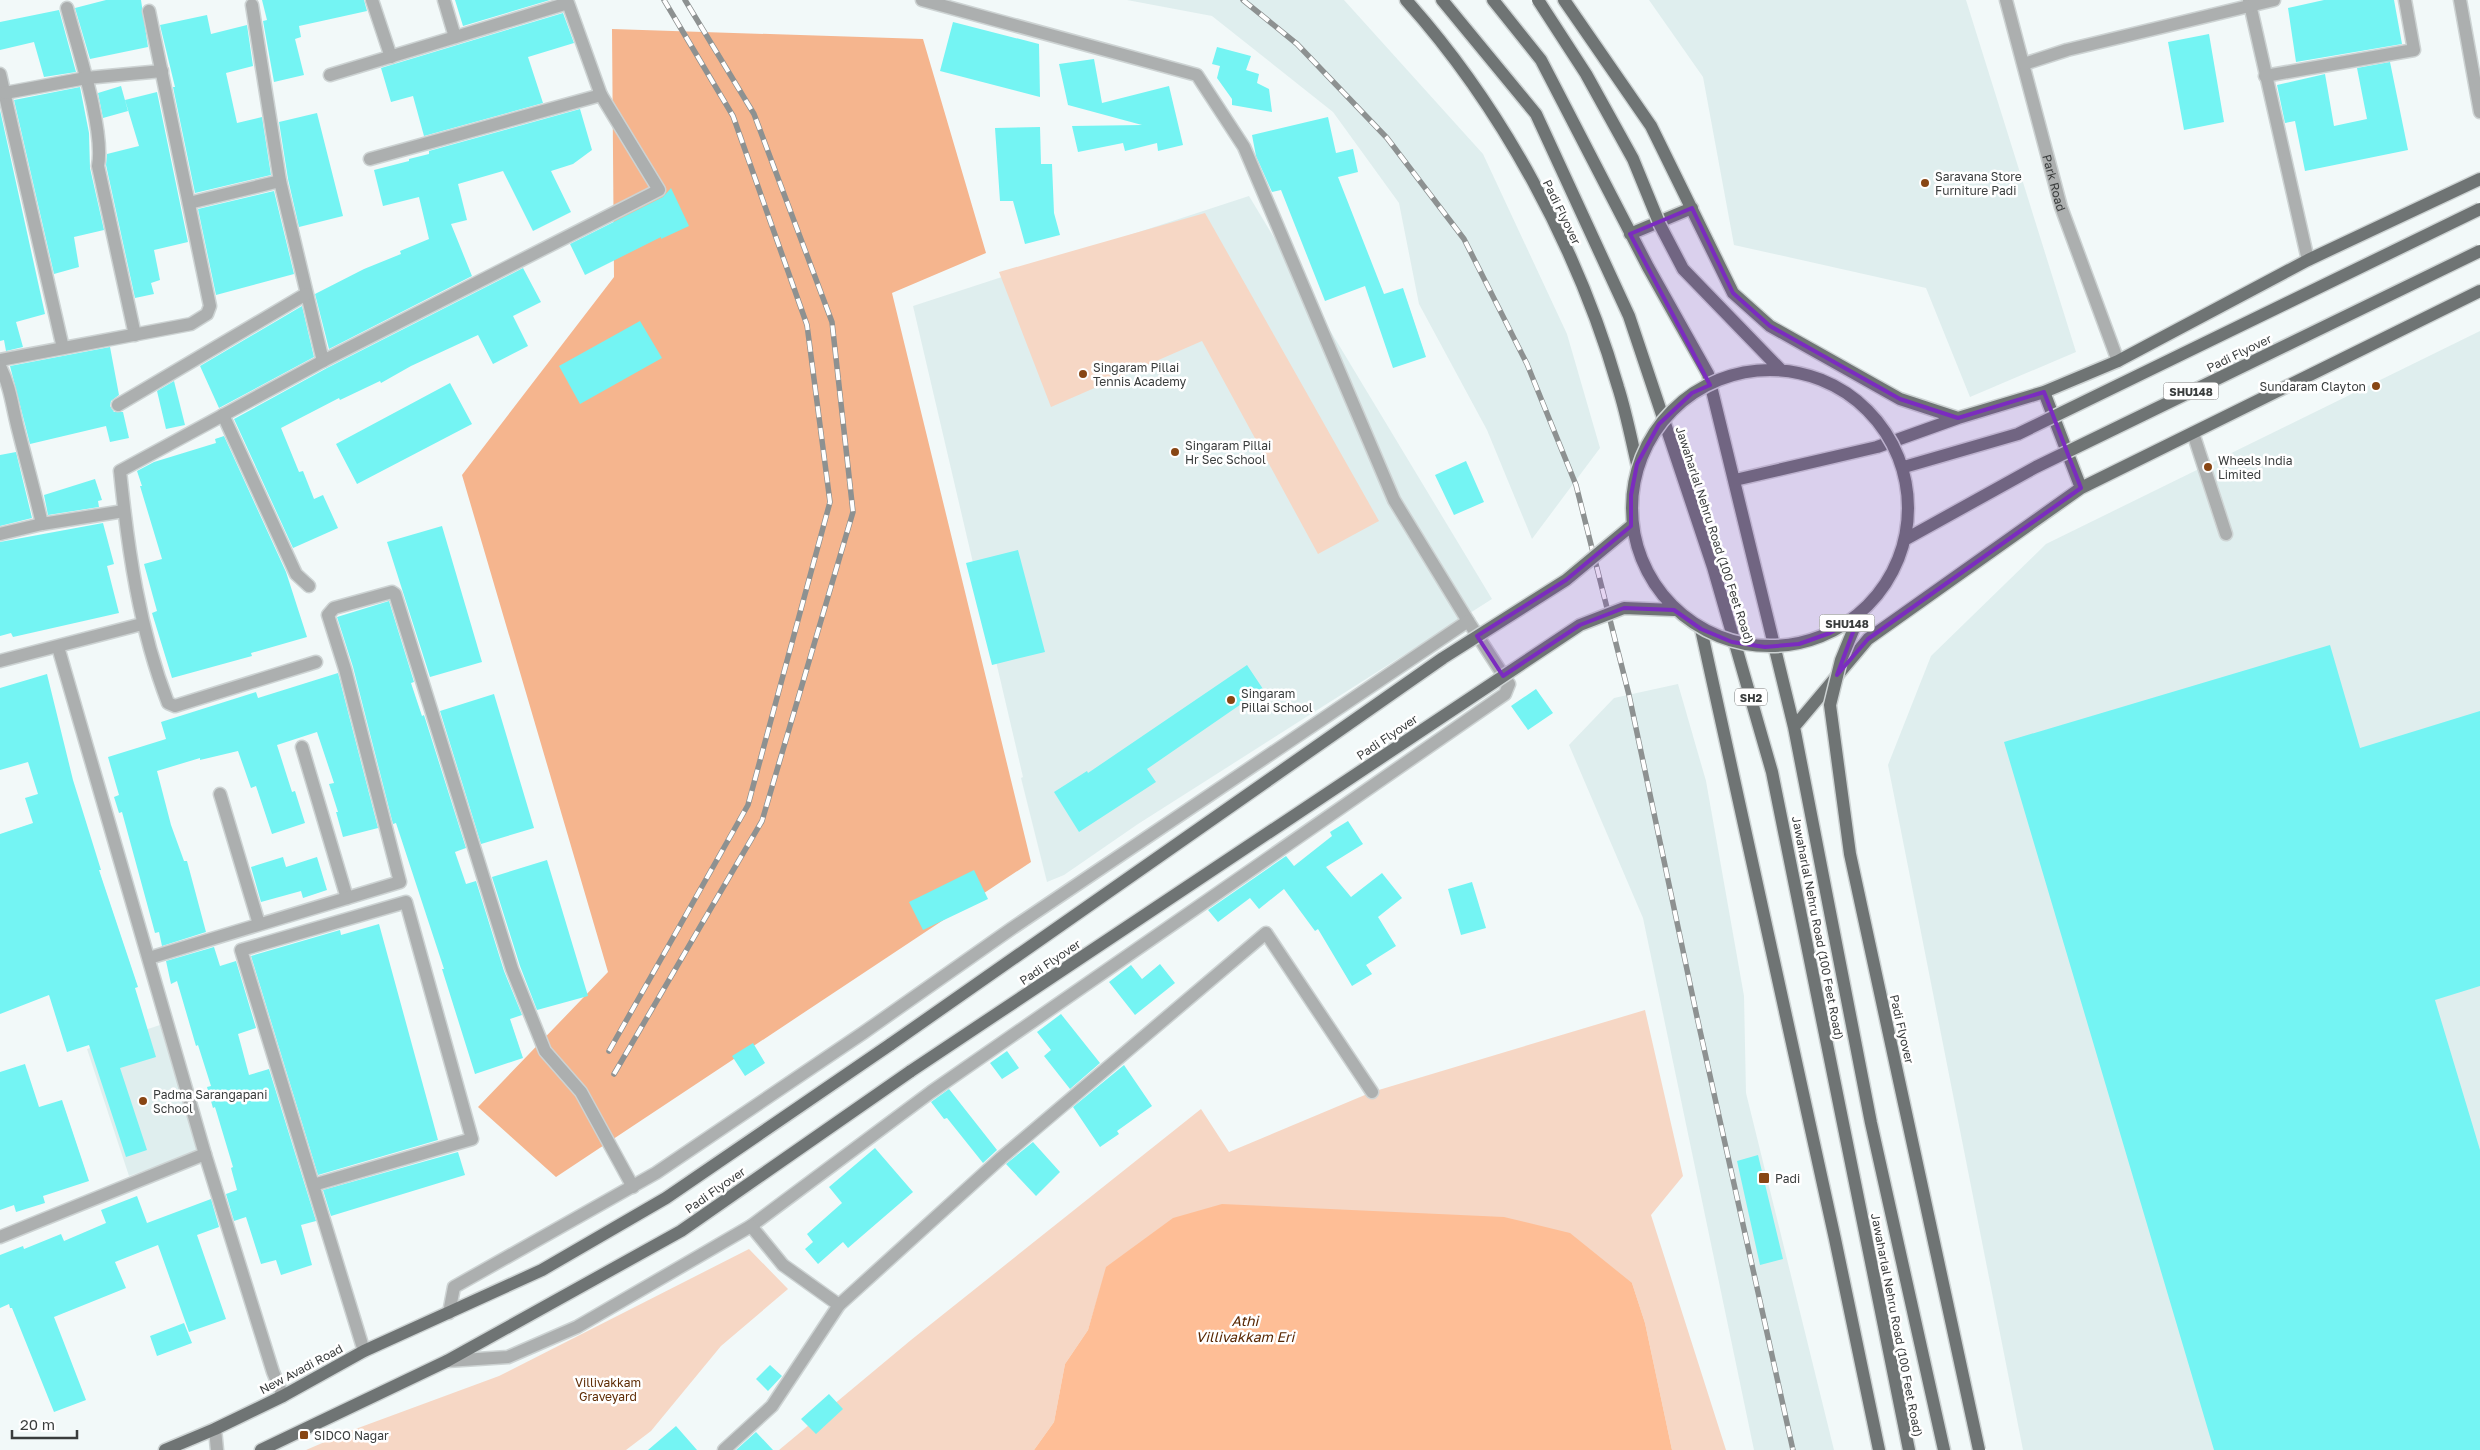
<svg xmlns="http://www.w3.org/2000/svg" width="2480" height="1450" viewBox="0 0 2480 1450" font-family="'Golos Text',sans-serif">
	<style>
		.built { fill: #dfeeee }
		.green { fill: #f6d7c5 }
		.forest { fill: #f5b58e }
		.water { fill: #febe96 }
		.building { fill: #74f4f3 }
		.lines { fill: none; stroke-linecap: round; stroke-linejoin: round }
		.minor-casing { stroke: #cdd3d3; stroke-width: 15 }
		.major-casing { stroke: #cdd3d3; stroke-width: 15 }
		.minor { stroke: #acafaf; stroke-width: 12 }
		.major { stroke: #6f7474; stroke-width: 12 }
		.rail-casing { stroke: #8d9191; stroke-width: 5.5 }
		.rail { stroke: #fff; stroke-width: 4; stroke-dasharray: 11; stroke-linecap: butt }
		.major-bridge-casing { stroke: #cdd3d3; stroke-width: 15; stroke-linecap: butt }
		.major-bridge { stroke: #6f7474; stroke-width: 12 }
		.marked { fill: #7b2cbf; fill-opacity: 0.2; stroke: #7b2cbf; stroke-width: 4; stroke-linejoin: round }
		.poi-dot { fill: #884614; stroke: #fff; stroke-width: 2 }
		.labels { text-anchor: middle; dominant-baseline: central; stroke-width: 5; stroke-linejoin: round; paint-order: stroke }
		.shield { fill: #fff; stroke: #757777; stroke-width: 1 }
		.shield-label { font-size: 11px; font-weight: bold; fill: #3a3d3d }
		.poi-label { font-size: 12px; fill: #3a3d3d; stroke: #fff; text-anchor: start }
		.street-label { font-size: 12px; fill: #3a3d3d; stroke: #fff }
		.park-label { font-size: 12px; fill: #5f2d06; stroke: #fff }
		.water-label { font-size: 14px; font-style: italic; fill: #572600; stroke: #fff }
	</style>
	<rect width="100%" height="100%" fill="#f2f9f9"/>
	<path class="built" d="M 1127,0 L 1344,0 L 1483,154 L 1567,334 L 1600,448 L 1532,539 L 1487,430 L 1419,304 L 1399,203 L 1333,112 L 1212,16 Z
		M 1649,0 L 1966,0 L 2076,352 L 1970,397 L 1926,288 L 1734,245 L 1703,77 Z
		M 1249,196 L 1492,599 L 1138,824 L 1064,875 L 1047,882 L 1021,778 L 1023,777 L 913,306 Z
		M 2480,331 L 2480,1450 L 2023,1450 L 1888,765 L 1931,656 L 2046,544 Z
		M 1678,684 L 1706,781 L 1744,996 L 1746,1093 L 1834,1450 L 1754,1450 L 1643,918 L 1569,745 L 1614,698 Z
		M 160,1025 L 198,1152 L 129,1176 L 87,1049 Z"/>
	<path class="green" d="M 1205,213 L 1379,521 L 1318,554 L 1202,341 L 1051,407 L 999,272 Z
		M 1645,1010 L 1683,1176 L 1651,1215 L 1726,1450 L 1672,1450 L 1645,1323 L 1632,1283 L 1107,1267 L 1088,1330 L 1065,1364 L 1054,1422 L 1034,1450 L 779,1450 L 911,1340 L 1201,1109 L 1229,1152 L 1372,1092 Z
		M 749,1249 L 788,1289 L 721,1346 L 651,1431 L 626,1450 L 306,1450 L 350,1431 L 499,1376 Z"/>
	<path class="forest" d="M 612,29 L 923,39 L 986,253 L 892,293 L 1031,862 L 556,1177 L 478,1107 L 608,972 L 462,475 L 614,277 Z"/>
	<path class="water" d="M 1222,1204 L 1504,1217 L 1570,1233 L 1632,1283 L 1645,1323 L 1672,1450 L 1034,1450 L 1054,1422 L 1065,1364 L 1088,1330 L 1106,1267 L 1173,1218 Z"/>
	<path class="building" d="M 106,0 L 141,0 L 148,47 L 90,59 L 75,8 Z
		M 262,0 L 364,0 L 367,11 L 299,26 L 301,37 L 295,39 L 304,75 L 274,82 L 263,21 L 267,20 Z
		M 455,0 L 550,0 L 463,26 Z
		M 2324,0 L 2394,0 L 2402,44 L 2296,62 L 2288,8 Z
		M 59,10 L 76,72 L 44,77 L 34,42 L 0,50 L 0,22 Z
		M 563,13 L 574,43 L 528,57 L 543,103 L 424,136 L 413,96 L 391,102 L 381,68 Z
		M 207,15 L 211,34 L 247,25 L 253,66 L 226,73 L 237,123 L 262,117 L 271,175 L 195,193 L 173,87 L 175,87 L 160,25 Z
		M 953,22 L 1039,44 L 1040,97 L 940,71 Z
		M 2209,34 L 2224,122 L 2184,130 L 2168,42 Z
		M 1217,47 L 1251,56 L 1246,70 L 1259,74 L 1257,83 L 1269,89 L 1272,112 L 1232,105 L 1232,99 L 1217,78 L 1220,66 L 1212,64 Z
		M 1094,59 L 1102,103 L 1169,86 L 1183,145 L 1158,151 L 1157,143 L 1125,151 L 1123,143 L 1078,152 L 1072,126 L 1142,125 L 1068,105 L 1059,64 Z
		M 2390,62 L 2408,150 L 2305,171 L 2295,121 L 2285,123 L 2277,85 L 2325,74 L 2334,126 L 2367,119 L 2357,68 Z
		M 121,86 L 128,111 L 103,118 L 98,93 Z
		M 80,87 L 89,133 L 90,168 L 104,230 L 74,237 L 79,267 L 54,274 L 14,100 Z
		M 157,92 L 188,242 L 154,250 L 160,280 L 151,283 L 154,294 L 135,298 L 106,165 L 107,154 L 139,146 L 125,100 Z
		M 580,109 L 592,150 L 573,164 L 551,171 L 571,212 L 533,231 L 503,171 L 458,184 L 467,220 L 451,224 L 472,276 L 329,349 L 315,294 L 364,269 L 401,254 L 400,251 L 429,239 L 419,197 L 383,206 L 374,170 L 409,161 L 409,159 L 429,154 L 429,151 Z
		M 0,110 L 45,314 L 16,322 L 23,347 L 6,351 L 4,340 L 0,341 Z
		M 317,113 L 343,216 L 299,227 L 288,179 L 279,122 Z
		M 1328,117 L 1336,153 L 1353,149 L 1358,172 L 1338,177 L 1384,294 L 1403,288 L 1426,357 L 1393,368 L 1365,286 L 1325,301 L 1281,190 L 1272,192 L 1256,156 L 1252,135 Z
		M 1040,127 L 1041,164 L 1052,164 L 1054,213 L 1060,235 L 1025,244 L 1013,201 L 1000,201 L 995,128 Z
		M 671,188 L 689,226 L 661,239 L 661,237 L 585,275 L 570,244 L 663,197 Z
		M 274,191 L 294,274 L 216,295 L 198,209 Z
		M 523,268 L 541,302 L 513,316 L 528,346 L 493,364 L 478,335 L 411,366 L 381,383 L 380,381 L 340,400 L 339,398 L 281,428 L 299,472 L 303,471 L 314,499 L 323,495 L 338,528 L 293,548 L 234,419 L 327,368 Z
		M 302,306 L 314,357 L 219,408 L 200,366 Z
		M 640,321 L 662,358 L 580,404 L 559,366 Z
		M 110,347 L 119,395 L 111,401 L 110,406 L 114,412 L 123,412 L 129,438 L 110,442 L 106,426 L 30,444 L 10,366 Z
		M 174,381 L 185,425 L 166,429 L 157,391 Z
		M 450,383 L 472,424 L 357,484 L 336,444 Z
		M 224,436 L 286,572 L 307,637 L 251,653 L 252,656 L 172,678 L 152,613 L 157,611 L 144,564 L 162,559 L 140,486 L 142,486 L 137,471 L 154,462 L 216,443 L 215,439 Z
		M 16,452 L 32,518 L 0,526 L 0,455 Z
		M 1466,461 L 1484,502 L 1454,515 L 1435,475 Z
		M 95,479 L 102,500 L 98,501 L 99,507 L 48,515 L 44,495 Z
		M 103,523 L 114,564 L 107,566 L 119,613 L 13,637 L 11,633 L 0,636 L 0,542 Z
		M 442,526 L 482,662 L 430,677 L 387,542 Z
		M 1018,550 L 1045,652 L 992,665 L 966,563 Z
		M 389,601 L 414,682 L 411,683 L 422,716 L 424,715 L 466,848 L 455,852 L 466,884 L 476,881 L 504,971 L 522,1015 L 510,1019 L 523,1058 L 475,1074 L 442,969 L 444,969 L 396,823 L 393,824 L 353,667 L 337,617 Z
		M 2330,645 L 2360,748 L 2480,711 L 2480,986 L 2435,1000 L 2480,1150 L 2480,1450 L 2214,1450 L 2004,742 Z
		M 1247,665 L 1263,689 L 1147,769 L 1156,782 L 1079,832 L 1054,792 L 1087,771 L 1088,773 Z
		M 338,673 L 378,828 L 343,837 L 336,812 L 338,812 L 329,784 L 334,783 L 317,732 L 277,745 L 292,792 L 295,791 L 305,823 L 272,834 L 256,786 L 251,788 L 238,751 L 200,760 L 200,758 L 157,771 L 171,825 L 184,861 L 187,861 L 206,932 L 162,946 L 159,932 L 155,933 L 122,812 L 119,813 L 114,797 L 119,795 L 108,757 L 166,739 L 161,722 L 256,692 L 258,698 Z
		M 47,674 L 73,780 L 101,870 L 99,870 L 138,987 L 135,988 L 156,1057 L 120,1068 L 147,1150 L 126,1157 L 89,1045 L 67,1052 L 49,995 L 0,1014 L 0,834 L 33,823 L 25,798 L 38,794 L 28,762 L 0,770 L 0,688 Z
		M 1536,689 L 1553,713 L 1528,730 L 1511,706 Z
		M 494,694 L 534,828 L 481,844 L 440,711 Z
		M 1348,821 L 1363,844 L 1326,867 L 1351,897 L 1382,873 L 1402,898 L 1378,917 L 1396,946 L 1366,965 L 1372,974 L 1352,986 L 1318,929 L 1315,931 L 1284,889 L 1259,909 L 1250,898 L 1218,922 L 1208,910 L 1286,856 L 1294,866 L 1332,836 L 1330,832 Z
		M 283,857 L 286,867 L 317,857 L 327,890 L 303,898 L 301,891 L 261,902 L 251,867 Z
		M 547,860 L 588,996 L 537,1010 L 520,966 L 492,877 Z
		M 974,870 L 988,899 L 923,930 L 909,902 Z
		M 1472,882 L 1486,928 L 1461,935 L 1448,889 Z
		M 379,924 L 438,1140 L 318,1175 L 251,956 L 340,930 L 341,935 Z
		M 214,947 L 220,966 L 236,961 L 256,1028 L 238,1034 L 249,1075 L 269,1069 L 316,1221 L 301,1225 L 312,1265 L 281,1275 L 276,1260 L 261,1264 L 246,1217 L 234,1221 L 226,1194 L 237,1190 L 231,1168 L 233,1167 L 215,1107 L 213,1108 L 207,1087 L 211,1086 L 198,1045 L 196,1046 L 177,981 L 171,984 L 166,961 Z
		M 1160,964 L 1175,983 L 1135,1015 L 1109,982 L 1131,965 L 1142,979 Z
		M 1061,1014 L 1100,1063 L 1070,1089 L 1044,1056 L 1051,1050 L 1037,1032 Z
		M 753,1043 L 765,1063 L 745,1076 L 732,1056 Z
		M 1007,1051 L 1019,1068 L 1002,1079 L 990,1063 Z
		M 25,1064 L 39,1107 L 62,1100 L 89,1181 L 43,1196 L 45,1203 L 16,1212 L 14,1205 L 0,1210 L 0,1072 Z
		M 1124,1065 L 1152,1106 L 1117,1131 L 1119,1134 L 1100,1147 L 1073,1107 Z
		M 949,1089 L 997,1150 L 983,1163 L 947,1118 L 944,1119 L 931,1102 Z
		M 1033,1142 L 1060,1172 L 1036,1196 L 1006,1164 Z
		M 875,1148 L 913,1192 L 848,1248 L 843,1242 L 818,1264 L 805,1249 L 813,1242 L 807,1234 L 842,1203 L 829,1187 Z
		M 458,1152 L 465,1175 L 331,1216 L 323,1190 Z
		M 1758,1155 L 1783,1259 L 1760,1265 L 1737,1161 Z
		M 137,1196 L 147,1223 L 211,1199 L 219,1227 L 197,1235 L 226,1319 L 189,1332 L 158,1245 L 115,1262 L 126,1288 L 54,1317 L 86,1400 L 54,1412 L 12,1308 L 10,1308 L 9,1304 L 0,1308 L 0,1255 L 23,1246 L 24,1249 L 61,1234 L 64,1241 L 106,1223 L 101,1210 Z
		M 184,1323 L 192,1343 L 157,1356 L 150,1336 Z
		M 770,1365 L 782,1376 L 768,1391 L 756,1379 Z
		M 829,1394 L 843,1409 L 816,1434 L 801,1419 Z
		M 676,1426 L 697,1450 L 648,1450 Z
		M 756,1432 L 773,1450 L 736,1450 Z"/>
	<g class="lines">
		<g class="minor-casing">
			<g id="minor">
				<path d="M 372,0 L 391,57"/>
				<path d="M 444,0 L 455,37"/>
				<path d="M 922,0 L 1197,75 L 1244,147 L 1394,500 L 1468,621"/>
				<path id="s1" d="M 2006,0 L 2061,207 L 2118,361"/>
				<path d="M 2249,0 L 2308,260"/>
				<path d="M 2460,0 L 2480,112"/>
				<path d="M 252,5 L 280,181 L 323,361"/>
				<path d="M 67,8 C 77,46 105,131 98,166 L 135,335"/>
				<path d="M 2024,64 L 2067,50 L 2274,0"/>
				<path d="M 0,74 L 63,348"/>
				<path d="M 330,75 L 568,3 L 601,95"/>
				<path d="M 2265,76 L 2414,50 L 2405,0"/>
				<path d="M 5,93 L 86,78 L 162,71"/>
				<path d="M 189,203 L 280,181"/>
				<path d="M 0,360 L 191,324 L 207,314 L 210,306 L 149,11"/>
				<path d="M 0,366 C 11,389 12,406 18,429 C 26,461 35,492 42,524"/>
				<path d="M 118,405 L 306,294"/>
				<path d="M 223,415 L 296,574 L 309,586"/>
				<path d="M 2193,433 L 2226,534"/>
				<path d="M 0,534 L 42,524 L 124,511"/>
				<path d="M 58,647 L 205,1154 L 273,1372 L 283,1396"/>
				<path d="M 0,661 L 142,624"/>
				<path d="M 316,662 L 175,706 L 168,703 C 139,628 128,550 120,471 L 323,361 L 659,190 L 601,95 L 370,159"/>
				<path d="M 302,747 L 347,898"/>
				<path d="M 220,794 L 259,924"/>
				<path d="M 149,958 L 400,882 L 345,669 L 328,615 L 334,608 L 392,592 L 395,594 L 512,969 L 545,1051 L 581,1092 L 633,1187"/>
				<path d="M 313,1185 L 472,1139 L 406,902 L 241,950 L 364,1351"/>
				<path d="M 0,1237 L 205,1154"/>
				<path d="M 839,1305 L 1001,1158 L 1266,933 L 1372,1092"/>
				<path d="M 447,1361 L 508,1357 L 577,1327 L 751,1226 L 931,1092 L 1505,694 L 1509,684 L 1468,621 L 1011,929 L 863,1033 L 656,1173 L 454,1287 L 449,1313"/>
				<path d="M 215,1429 L 217,1450"/>
				<path d="M 724,1450 L 772,1406 L 839,1305 L 783,1265 L 751,1226"/>
			</g>
		</g>
		<g class="major-casing">
			<path id="major" d="M 1406,0 C 1502,107 1578,248 1618,387 C 1626,412 1631,438 1637,464
				M 1442,0 L 1536,114 L 1629,316 L 1713,567 L 1772,772 L 1909,1450
				M 1493,0 L 1541,60 L 1648,267 L 1708,374 L 1794,727 L 1871,1123 L 1944,1450
				M 1564,0 L 1651,126 L 1733,293 L 1770,326 L 1900,399 L 1958,418
				M 1630,234 L 1692,208
				M 2044,392 L 2081,488
				M 1735,480 L 1877,447 L 1958,418 L 2044,392 L 2118,361 L 2308,260 L 2480,179
				M 1701,629 L 1835,1239 L 1879,1450
				M 1794,727 L 1868,639 L 2081,488 L 2480,291
				M 165,1450 L 215,1429 L 283,1396 L 364,1351 L 542,1270 L 666,1198 L 891,1044
				M 261,1450 L 447,1361 L 681,1231 L 911,1071"/>
		</g>
		<use href="#minor" class="minor"/>
		<use href="#major" class="major"/>
		<g class="rail-casing">
			<path id="rail" d="M 1243,0 L 1297,44 L 1387,138 L 1464,239 L 1527,364 L 1576,485 L 1629,695 L 1697,1017 L 1793,1450
				M 609,1051 L 748,805 L 830,502 L 807,325 L 733,116 L 664,0
				M 614,1074 L 762,821 L 853,512 L 832,322 L 754,114 L 685,0"/>
		</g>
		<use href="#rail" class="rail"/>
		<g class="major-bridge-casing">
			<path id="major-bridge" d="M 1538,0 L 1586,74 L 1633,159 L 1660,225 L 1683,269 L 1780,369
				M1632 508a138 138 0 1 1 276 0a138 138 0 1 1-276 0Z
				M 1904,467 L 2018,434 L 2480,209
				M 1906,539 L 2036,467 L 2480,251
				M 1859,616 L 1841,660 L 1830,705 L 1850,854 L 1979,1450
				M 891,1044 L 1443,658 L 1566,580 L 1631,526
				M 911,1071 L 1580,625 L 1624,608 L 1674,610"/>
		</g>
		<use href="#major-bridge" class="major-bridge"/>
	</g>
	<path class="marked" d="M 1692,208 L 1733,293 L 1770,326 L 1900,399 L 1958,418 L 2044,392 L 2081,488 L 1868,639 L 1837,675 L 1859,616 L 1830,633 L 1799,644 L 1765,647 L 1732,642 L 1701,629 L 1674,610 L 1624,608 L 1580,625 L 1503,676 L 1477,636 L 1566,580 L 1631,526 L 1631,495 L 1637,464 L 1659,424 L 1692,393 L 1710,385 L 1630,234 Z"/>
	<g class="poi-dot">
		<circle cx="1925" cy="183" r="5"/>
		<circle cx="1083" cy="374" r="5"/>
		<circle cx="2376" cy="386" r="5"/>
		<circle cx="1175" cy="452" r="5"/>
		<circle cx="2208" cy="467" r="5"/>
		<circle cx="1231" cy="700" r="5"/>
		<circle cx="143" cy="1101" r="5"/>
		<rect x="1758" y="1172" width="12" height="12" rx="2.5"/>
		<rect x="299" y="1430" width="10" height="10" rx="2.5"/>
	</g>
	<g class="labels">
		<g class="shield">
			<rect x="2163.5" y="382.5" width="55" height="17" rx="4"/>
			<rect x="1819.5" y="614.5" width="55" height="17" rx="4"/>
			<rect x="1735" y="688.5" width="32" height="17" rx="4"/>
		</g>
		<g class="shield-label">
			<text x="2191" y="391">SHU148</text>
			<text x="1847" y="623">SHU148</text>
			<text x="1751" y="697">SH2</text>
		</g>
		<g class="poi-label">
			<text x="1935" y="176">Saravana Store<tspan x="1935" dy="14">Furniture Padi</tspan></text>
			<text x="1093" y="367">Singaram Pillai<tspan x="1093" dy="14">Tennis Academy</tspan></text>
			<text x="2366" y="386" text-anchor="end">Sundaram Clayton</text>
			<text x="1185" y="445">Singaram Pillai<tspan x="1185" dy="14">Hr Sec School</tspan></text>
			<text x="2218" y="460">Wheels India<tspan x="2218" dy="14">Limited</tspan></text>
			<text x="1241" y="693">Singaram<tspan x="1241" dy="14">Pillai School</tspan></text>
			<text x="153" y="1094">Padma Sarangapani<tspan x="153" dy="14">School</tspan></text>
			<text x="1775" y="1178">Padi</text>
			<text x="314" y="1435">SIDCO Nagar</text>
		</g>
		<g class="street-label">
			<text stroke="none"><textPath href="#s1" startOffset="189">Park Road</textPath></text>
			<text transform="translate(1562 212) rotate(64)">Padi Flyover</text>
			<text transform="translate(2239 353) rotate(-26)">Padi Flyover</text>
			<text transform="translate(1715 535) rotate(72)">Jawaharlal Nehru Road (100 Feet Road)</text>
			<text transform="translate(1387 737) rotate(-34)">Padi Flyover</text>
			<text transform="translate(1818 928) rotate(79)">Jawaharlal Nehru Road (100 Feet Road)</text>
			<text transform="translate(1050 962) rotate(-34)">Padi Flyover</text>
			<text transform="translate(1902 1029) rotate(77)">Padi Flyover</text>
			<text transform="translate(715 1190) rotate(-35)">Padi Flyover</text>
			<text transform="translate(1897 1325) rotate(79)">Jawaharlal Nehru Road (100 Feet Road)</text>
			<text transform="translate(301 1369) rotate(-28)">New Avadi Road</text>
		</g>
		<g class="park-label">
			<text x="608" y="1382">Villivakkam<tspan x="608" dy="14">Graveyard</tspan></text>
		</g>
		<g class="water-label">
			<text x="1245" y="1320">Athi<tspan x="1245" dy="16">Villivakkam Eri</tspan></text>
		</g>
	</g>
	<path d="M12 1430v8h65v-8" fill="none" stroke="#3a3d3d" stroke-width="2.5"/>
	<text x="20" y="1430" font-size="15" fill="#3a3d3d" stroke="#ffffff" stroke-width="4" paint-order="stroke">20 m</text>
</svg>
